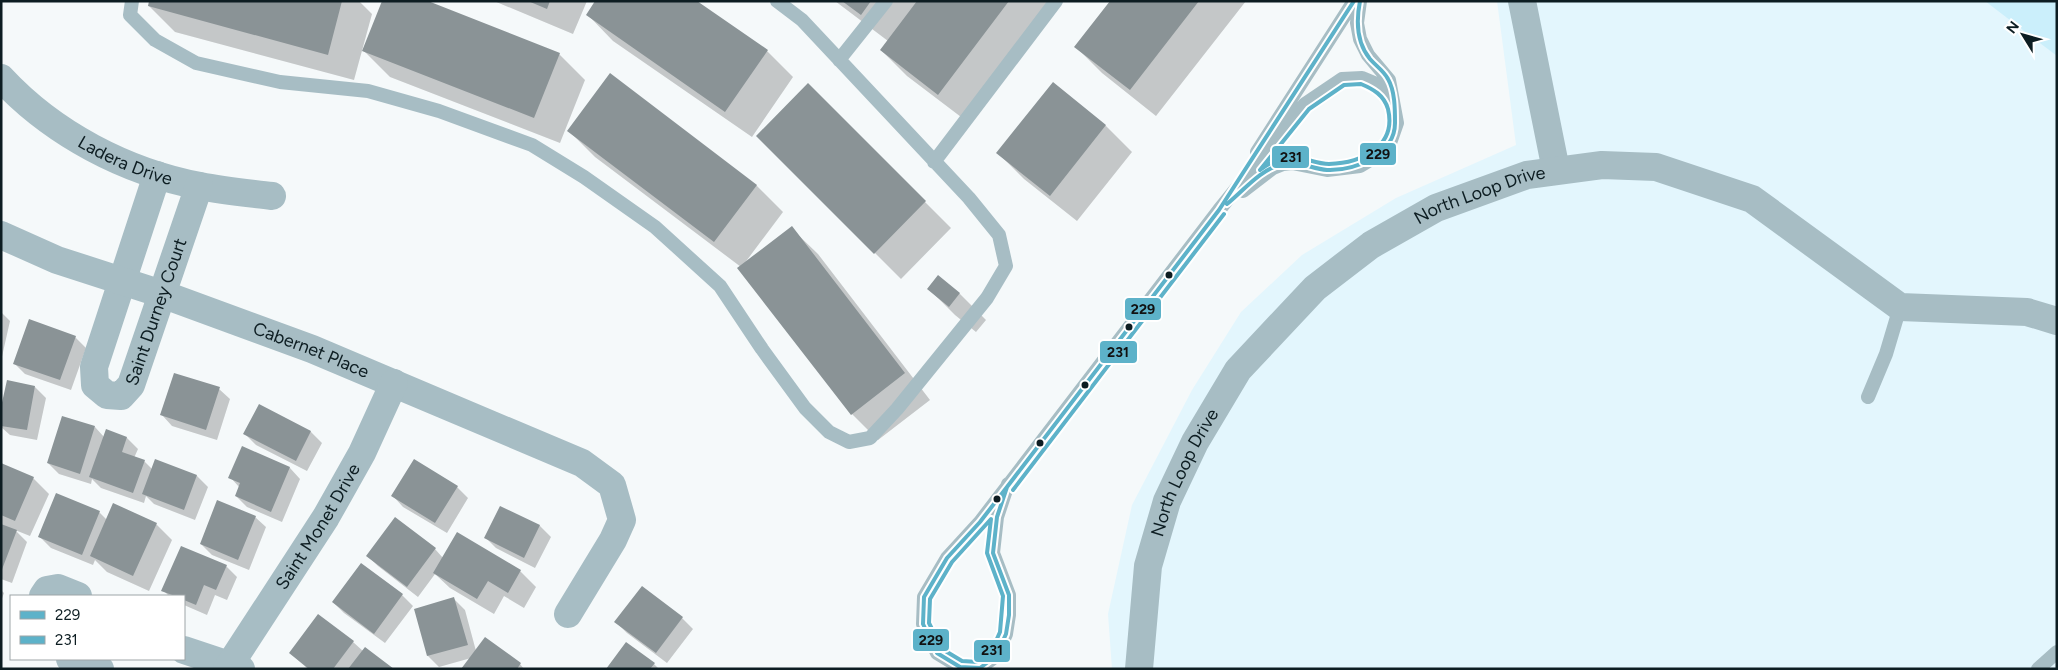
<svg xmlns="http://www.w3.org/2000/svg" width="2058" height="670" viewBox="0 0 2058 670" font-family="Figtree,sans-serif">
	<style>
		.built { fill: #e3f6fd }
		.green { fill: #cbeffb }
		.shadow { fill: #0003 }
		.building { fill: #8a9396 }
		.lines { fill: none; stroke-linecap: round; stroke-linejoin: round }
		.lane { stroke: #a7bdc4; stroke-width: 14 }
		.street { stroke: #a7bdc4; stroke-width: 28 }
		.bus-1-casing { stroke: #fff; stroke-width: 8 }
		.bus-2-casing { stroke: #fff; stroke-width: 8 }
		.bus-1 { stroke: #5db2c9; stroke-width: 4 }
		.bus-2 { stroke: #5db2c9; stroke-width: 4 }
		.bus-dot { fill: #0d1d22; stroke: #fff; stroke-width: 2 }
		.labels { text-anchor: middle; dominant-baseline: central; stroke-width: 5; stroke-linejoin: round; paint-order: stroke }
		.street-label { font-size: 18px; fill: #0d1d22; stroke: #fff }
		.line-badge { stroke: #fff; stroke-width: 2 }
		.pale-badge-label { font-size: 14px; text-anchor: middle; font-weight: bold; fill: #111 }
	</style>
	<rect width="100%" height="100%" fill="#f5f9fa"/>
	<path class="built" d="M 1497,1 L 2057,1 L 2057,669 L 1112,669 L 1108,614 L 1132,505 L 1192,390 L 1241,312 L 1302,255 L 1396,198 L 1516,145 Z"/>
	<path class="green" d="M 1985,1 L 2057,1 L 2057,56 Z"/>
	<path class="shadow" d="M 150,1 L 359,1 L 372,14 L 354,80 L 175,32 L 149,6 Z
		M 494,1 L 587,1 L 573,34 Z
		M 835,1 L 1055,1 L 965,120 L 907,76 L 881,50 L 888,41 Z
		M 1111,1 L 1246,1 L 1156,116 L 1102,73 L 1076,47 Z
		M 587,14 L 767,51 L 793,77 L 752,137 L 613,41 Z
		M 364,51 L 559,54 L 585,80 L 560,143 L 390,77 Z
		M 611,75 L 757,186 L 783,212 L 744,264 L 791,228 L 818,254 L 930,400 L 878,440 L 852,414 L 741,267 L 595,157 L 569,131 Z
		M 1053,84 L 1106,126 L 1132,152 L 1077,221 L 1024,179 L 998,153 Z
		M 808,85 L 951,228 L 901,279 L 758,136 Z
		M 938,277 L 960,294 L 986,320 L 976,332 L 955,315 L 929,289 Z
		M 1,312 L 10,321 L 1,361 Z
		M 75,337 L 86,348 L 71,390 L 25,374 L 14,363 Z
		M 35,387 L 46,398 L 37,440 L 10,435 L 1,427 L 1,414 Z
		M 219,389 L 230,399 L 217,440 L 172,426 L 162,415 Z
		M 259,406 L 311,432 L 322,443 L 307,471 L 256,445 L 245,434 Z
		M 95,427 L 104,437 L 106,431 L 127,438 L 138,449 L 134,458 L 144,461 L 152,469 L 155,461 L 197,476 L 208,487 L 195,520 L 154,504 L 146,496 L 144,503 L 101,488 L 92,479 L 91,484 L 59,474 L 48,463 Z
		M 242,448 L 290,468 L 300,479 L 282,522 L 247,507 L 236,496 L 240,488 L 230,477 Z
		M 1,464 L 33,478 L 49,494 L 30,536 L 15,530 L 27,542 L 12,583 L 1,579 Z
		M 457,487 L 468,498 L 447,533 L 403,507 L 393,496 Z
		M 500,507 L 540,526 L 551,537 L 535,568 L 496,548 L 485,537 Z
		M 99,512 L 107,520 L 156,524 L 172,540 L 149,591 L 107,572 L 95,560 L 93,565 L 51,548 L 40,537 Z
		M 255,517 L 266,527 L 249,570 L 212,555 L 201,544 Z
		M 435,549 L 443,558 L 520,571 L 536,587 L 524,608 L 504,596 L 494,614 L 450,588 L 435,574 L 418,597 L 378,566 L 367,555 Z
		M 361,564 L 402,595 L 413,606 L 385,643 L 344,613 L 333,602 Z
		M 226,566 L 237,577 L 227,600 L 215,595 L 207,615 L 184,605 L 184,596 L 169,596 L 163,590 Z
		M 1,590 L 4,593 L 1,601 Z
		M 454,599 L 465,610 L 476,651 L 520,664 L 524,669 L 463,669 L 471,658 L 439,667 L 428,656 L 416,609 Z
		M 682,618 L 693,629 L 667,663 L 627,633 L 616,622 Z
		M 353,642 L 363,651 L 392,669 L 308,669 L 290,653 Z
		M 654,664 L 659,669 L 608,669 Z"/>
	<path class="building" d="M 149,1 L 342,1 L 328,55 L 148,6 Z
		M 382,1 L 428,1 L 560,53 L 534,118 L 362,51 Z
		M 528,1 L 550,1 L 547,9 Z
		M 595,1 L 697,1 L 768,50 L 725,112 L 586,15 Z
		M 842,1 L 871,1 L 861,15 Z
		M 917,1 L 1009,1 L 938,95 L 880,50 Z
		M 1110,1 L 1199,1 L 1130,90 L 1074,47 Z
		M 610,73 L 757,185 L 714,242 L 567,131 Z
		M 1053,82 L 1106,125 L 1050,196 L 996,153 Z
		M 808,83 L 926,201 L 874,254 L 756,136 Z
		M 792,226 L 905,373 L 851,415 L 737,268 Z
		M 938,275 L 960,293 L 949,307 L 927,289 Z
		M 29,319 L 76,336 L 60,380 L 13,364 Z
		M 174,373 L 220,387 L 206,430 L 160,415 Z
		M 7,380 L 35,386 L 27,430 L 1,426 L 1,407 Z
		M 259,404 L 311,431 L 296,461 L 243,434 Z
		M 62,416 L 95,426 L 80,474 L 47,463 Z
		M 106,429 L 127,437 L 122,452 L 145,460 L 133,493 L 89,477 Z
		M 242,446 L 290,467 L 271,512 L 235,496 L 240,483 L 228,478 Z
		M 155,459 L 197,475 L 184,510 L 142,494 Z
		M 414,459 L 458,486 L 435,523 L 391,496 Z
		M 1,463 L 34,477 L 15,521 L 1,515 Z
		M 56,493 L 100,511 L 82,555 L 38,537 Z
		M 217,500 L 256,516 L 238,560 L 200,544 Z
		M 113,503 L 157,523 L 133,576 L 90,556 Z
		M 500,506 L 540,525 L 524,558 L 484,538 Z
		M 395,517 L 436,548 L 407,587 L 366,556 Z
		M 1,524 L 17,530 L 1,572 Z
		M 457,532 L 521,570 L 508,593 L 488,581 L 477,599 L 433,573 Z
		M 181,546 L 227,565 L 216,590 L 204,585 L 196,605 L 184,600 L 184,596 L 175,596 L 161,591 Z
		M 361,563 L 403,594 L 374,634 L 332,602 Z
		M 642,586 L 683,617 L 656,653 L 614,622 Z
		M 454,597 L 468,645 L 427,656 L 414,609 Z
		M 318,614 L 354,641 L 333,669 L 309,669 L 289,653 Z
		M 485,637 L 521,663 L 517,669 L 461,669 Z
		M 626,642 L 655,663 L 650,669 L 606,669 Z
		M 365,647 L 394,669 L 348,669 Z"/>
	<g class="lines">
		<path class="lane" d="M 132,1 L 130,15 L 155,40 L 196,63 L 280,82 L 368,91 L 439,111 L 532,145 L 584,177 L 655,227 L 720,286 L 762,349 L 805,408 L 829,432 L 849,442 L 870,438 L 897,409 L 987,298 L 1006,266 L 999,235 L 969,198 L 802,20 L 777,1
			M 839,60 L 886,1
			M 1257,152 L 1354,1
			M 934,162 L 1056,1
			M 1243,191 L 1273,168 L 1283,164 L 1292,163 L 1327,170 L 1360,166 L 1375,157 L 1390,143 L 1397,123 L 1389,80 L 1368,55 L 1360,39 L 1357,23 L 1360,1
			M 1868,397 L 1886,354 L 1900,307
			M 1008,484 L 997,517 L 993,553 L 1009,595 L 1009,615 L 1006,634 L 996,656 L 980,668 L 960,667 L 937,653 L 923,624 L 924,597 L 947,558 L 980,522 L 1219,210 L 1305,104 L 1342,79 L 1362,78 L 1381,86 L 1393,103
			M 2038,669 L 2057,652"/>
		<g class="street">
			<path d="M 1522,1 L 1556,170"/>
			<path id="s1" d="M 1,78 C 53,134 126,172 200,186 C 224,191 248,193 272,196"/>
			<path id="s2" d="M 157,175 L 94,367 L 95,385 L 107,395 L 121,396 L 131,385 L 199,186"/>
			<path id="s3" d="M 1,235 L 57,260 L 162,294 L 312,349 L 582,463 L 612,485 L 622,520 L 613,540 L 568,614"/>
			<path d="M 43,596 L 47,590 L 58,588 L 78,596"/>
			<path d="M 184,650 L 241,669"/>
			<path d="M 70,659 L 100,669"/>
			<path id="s4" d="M 227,669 L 326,517 L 362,453 L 394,383"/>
			<path id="s5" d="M 1139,669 L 1148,566 L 1167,501 L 1195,442 L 1238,370 L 1315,288 L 1371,245 L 1436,208 L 1527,175 L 1602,165 L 1656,167 L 1752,199 L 1900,307 L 2027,312 L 2057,321"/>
		</g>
		<g class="bus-1-casing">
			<path id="bus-1" d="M 1227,204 C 1243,191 1261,169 1282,164 C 1297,160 1312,169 1327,170 C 1354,171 1395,155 1395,123 C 1395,109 1395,91 1388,79 C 1384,71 1376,66 1370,59 C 1357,43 1356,21 1360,1
				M 1007,487 L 997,517 L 993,553 L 1009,595 L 1009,615 L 1006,634 L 996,656 L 980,668 L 960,667 L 937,653 L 923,624 L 924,597 L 947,558 L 980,522 Z
				M 1007,487 L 1219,210 L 1354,1"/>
		</g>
		<g class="bus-2-casing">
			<path id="bus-2" d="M 1361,84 C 1373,89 1384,95 1388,109 C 1397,147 1361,163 1329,164 C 1316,164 1304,157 1291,157 C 1279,157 1269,163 1260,170 L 1309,109 L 1344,85 Z
				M 1013,490 L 1224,214
				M 991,519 L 987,553 L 1003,596 L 1000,632 L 991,652 L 978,662 L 962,661 L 942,649 L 929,623 L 930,599 L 952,562 Z"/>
		</g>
		<use href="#bus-1" class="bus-1"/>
		<use href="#bus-2" class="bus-2"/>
	</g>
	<g class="bus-dot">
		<circle cx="1169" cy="275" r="4.5"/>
		<circle cx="1129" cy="327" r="4.5"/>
		<circle cx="1085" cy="385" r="4.5"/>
		<circle cx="1040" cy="443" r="4.5"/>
		<circle cx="997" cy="499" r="4.5"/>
	</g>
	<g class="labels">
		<g class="street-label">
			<text stroke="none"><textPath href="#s1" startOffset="151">Ladera Drive</textPath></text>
			<text stroke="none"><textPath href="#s5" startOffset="624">North Loop Drive</textPath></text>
			<text stroke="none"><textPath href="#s2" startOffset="342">Saint Durney Court</textPath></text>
			<text stroke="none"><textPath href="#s3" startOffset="331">Cabernet Place</textPath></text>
			<text stroke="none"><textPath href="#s5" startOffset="204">North Loop Drive</textPath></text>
			<text stroke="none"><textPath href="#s4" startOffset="169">Saint Monet Drive</textPath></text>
		</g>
	</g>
	<g class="line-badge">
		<rect x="1359" y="142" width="38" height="24" rx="5" fill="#5db2c9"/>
		<rect x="1271" y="145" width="39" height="24" rx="5" fill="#5db2c9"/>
		<rect x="1124" y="297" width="38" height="24" rx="5" fill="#5db2c9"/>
		<rect x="1099" y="340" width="39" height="24" rx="5" fill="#5db2c9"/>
		<rect x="912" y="628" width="38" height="24" rx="5" fill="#5db2c9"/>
		<rect x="973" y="639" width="38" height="24" rx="5" fill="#5db2c9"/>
	</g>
	<g class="pale-badge-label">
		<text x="1378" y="159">229</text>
		<text x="1291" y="162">231</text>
		<text x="1143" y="314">229</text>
		<text x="1118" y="357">231</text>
		<text x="931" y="645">229</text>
		<text x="992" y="655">231</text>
	</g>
	<rect width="2058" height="670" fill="none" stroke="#0d1d22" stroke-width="5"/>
	<rect x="10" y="595" width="175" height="65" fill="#ffffff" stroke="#9ea5a7"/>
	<rect x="20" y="611" width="25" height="8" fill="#5db2c9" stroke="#9ea5a7"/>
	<text x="55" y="620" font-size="15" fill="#0d1d22">229</text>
	<rect x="20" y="636" width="25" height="8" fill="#5db2c9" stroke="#9ea5a7"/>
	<text x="55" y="645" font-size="15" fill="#0d1d22">231</text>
	<g transform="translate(2023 35) rotate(307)" stroke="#ffffff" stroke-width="4" paint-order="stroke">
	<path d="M0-4L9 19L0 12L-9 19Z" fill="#0d1d22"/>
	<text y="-8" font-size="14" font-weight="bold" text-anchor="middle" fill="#0d1d22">N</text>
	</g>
</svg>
